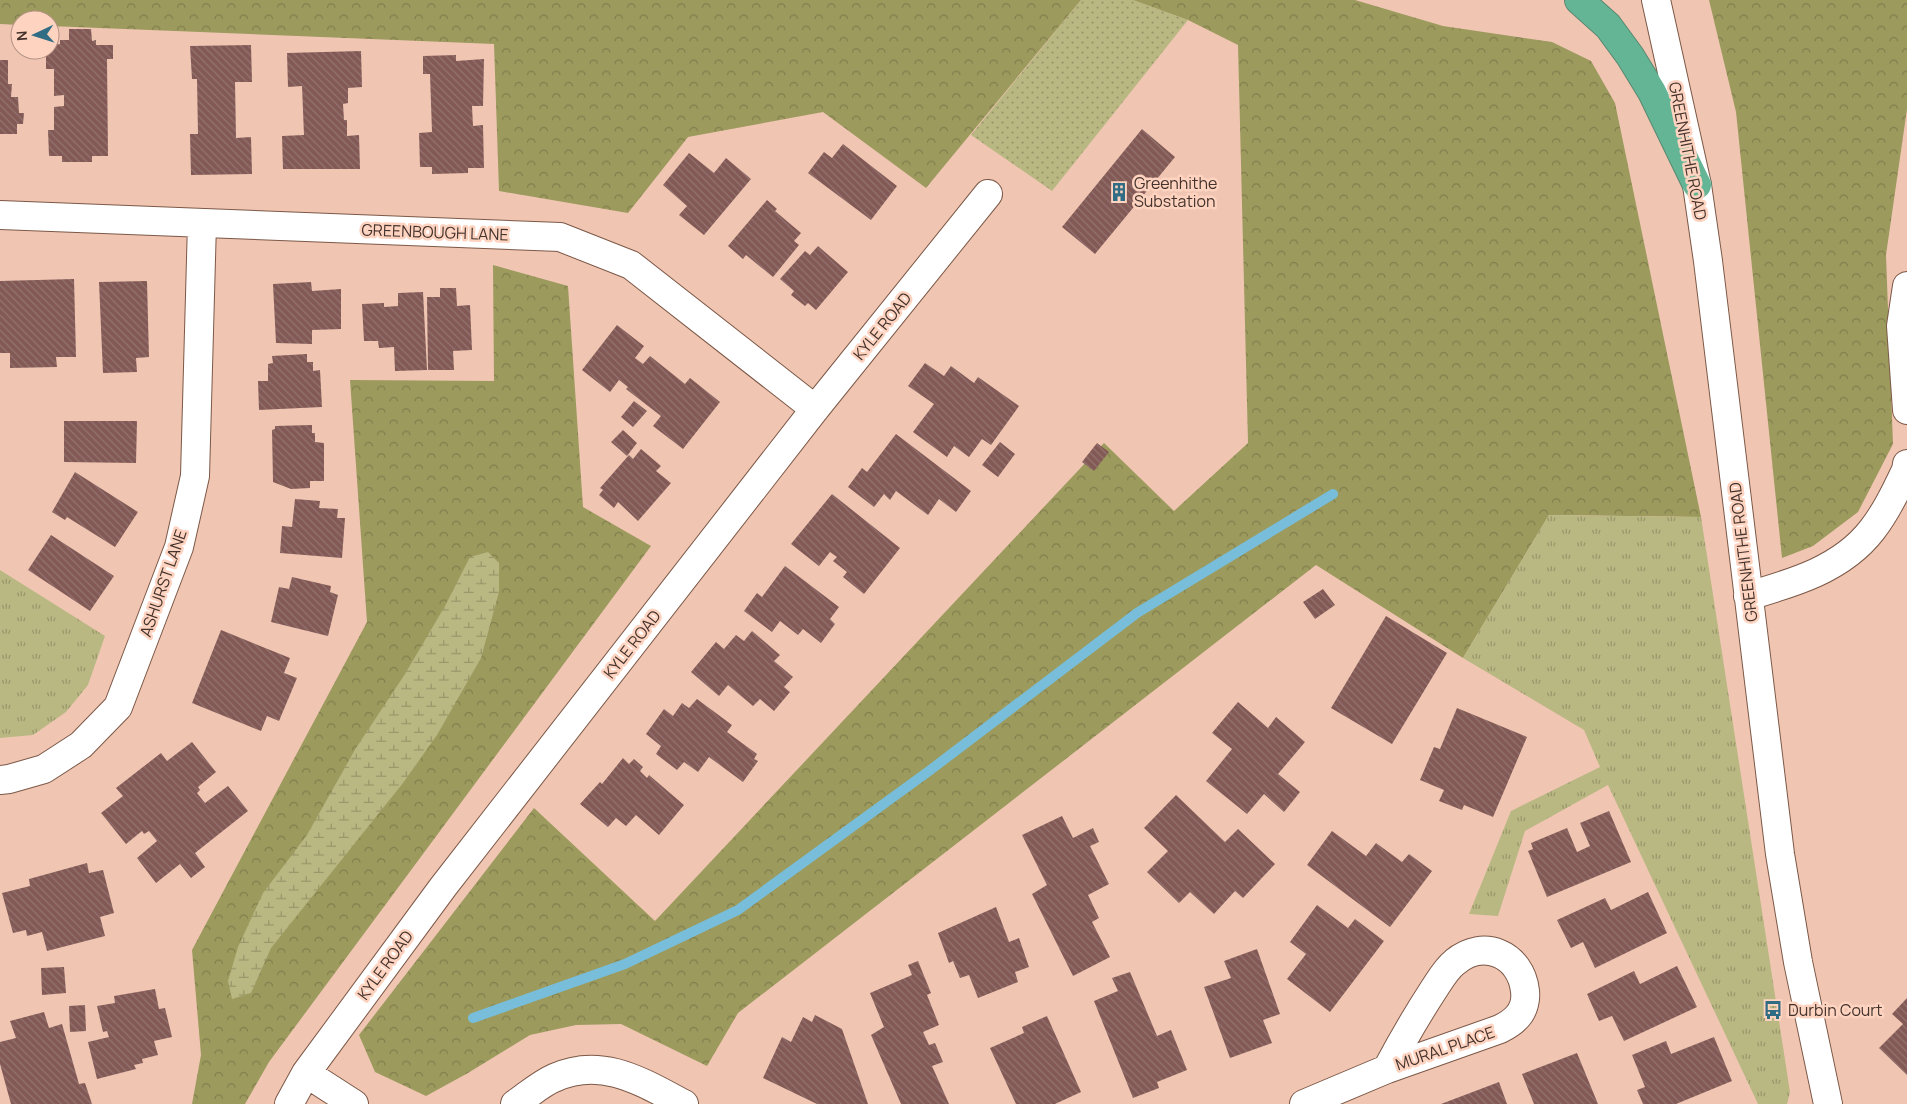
<svg xmlns="http://www.w3.org/2000/svg" width="1907" height="1104" viewBox="0 0 1907 1104" font-family="Manrope,sans-serif">
	<style>
		.grass { fill: url(#grass-dots) }
		.forest { fill: url(#forest-crowns) }
		.wetland { fill: url(#wetland-marsh) }
		.park { fill: url(#park-tufts) }
		.lines { fill: none; stroke-linecap: round; stroke-linejoin: round }
		.stream { stroke: #78beda; stroke-width: 10 }
		.building { fill: url(#building-back-hatch) }
		.minor-casing { stroke: #7c5847; stroke-width: 30 }
		.highway-casing { stroke: #598870; stroke-width: 30 }
		.minor { stroke: #fff; stroke-width: 28 }
		.highway { stroke: #64b595; stroke-width: 28 }
		.labels { text-anchor: middle; dominant-baseline: central; stroke-width: 5; stroke-linejoin: round; paint-order: stroke }
		.street-label { font-size: 16px; fill: #44332c; stroke: #fed3c0 }
		.poi-label { font-size: 16px; fill: #44332c; stroke: #fed3c0; text-anchor: start }
	</style>
	<defs>
		<pattern id="grass-dots" width="8" height="8" patternUnits="userSpaceOnUse" patternTransform="scale(1.25)"><rect width="8" height="8" fill="#bab882"/><path d="M2 2h.1M6 6h.1" fill="none" stroke="#99966b" stroke-width="1.8" stroke-linecap="round"/></pattern>
		<pattern id="forest-crowns" width="20" height="18" patternUnits="userSpaceOnUse" patternTransform="scale(1.25)"><rect width="20" height="18" fill="#9c9a5d"/><path d="M2 6a3 3 0 1 1 6 0M12 15a3 3 0 1 1 6 0" fill="none" stroke="#817e4d"/></pattern>
		<pattern id="wetland-marsh" width="20" height="14" patternUnits="userSpaceOnUse" patternTransform="scale(1.25)"><rect width="20" height="14" fill="#bab882"/><path d="M1 5h8M5 5V1M11 12h8M15 12V8" fill="none" stroke="#99966b"/></pattern>
		<pattern id="park-tufts" width="24" height="20" patternUnits="userSpaceOnUse" patternTransform="scale(1.25)"><rect width="24" height="20" fill="#bab882"/><path d="M3 7l-1-3M5 7V3M7 7l1-3M15 17l-1-3M17 17v-4M19 17l1-3" fill="none" stroke="#99966b"/></pattern>
		<pattern id="building-back-hatch" width="6" height="6" patternUnits="userSpaceOnUse" patternTransform="scale(1.25)"><rect width="6" height="6" fill="#825955"/><path d="M-1 5l2 2M0 0l6 6M5-1l2 2" fill="none" stroke="#937370"/></pattern>
	</defs>
	<rect width="100%" height="100%" fill="#f0c6b3"/>
	<path class="grass" d="M 1081,0 L 1133,0 L 1188,20 L 1052,191 L 971,135 Z"/>
	<path class="forest" d="M 0,0 L 1081,0 L 926,188 L 823,112 L 688,137 L 628,213 L 499,191 L 494,44 L 50,26 L 50,20 L 20,20 L 20,25 L 0,24 Z
		M 1133,0 L 1355,0 L 1443,26 L 1552,42 L 1591,61 L 1615,103 L 1701,517 L 1549,515 L 1463,658 L 1316,565 L 738,1013 L 707,1066 L 621,1024 L 576,1025 L 530,1035 L 468,1073 L 426,1096 L 375,1072 L 359,1035 L 534,808 L 655,921 L 1104,443 L 1174,511 L 1248,443 L 1238,45 L 1188,20 Z
		M 1709,0 L 1907,0 L 1907,109 L 1886,255 L 1893,444 L 1858,512 L 1813,546 L 1782,558 L 1736,112 Z
		M 493,265 L 568,286 L 583,507 L 651,546 L 269,1062 L 245,1104 L 192,1104 L 201,1055 L 192,950 L 367,622 L 350,380 L 494,381 Z"/>
	<path class="wetland" d="M 488,552 L 499,563 L 499,592 L 481,658 L 437,735 L 403,783 L 271,948 L 251,993 L 232,999 L 228,981 L 238,947 L 263,893 L 307,835 L 356,748 L 405,674 L 445,606 L 470,557 Z"/>
	<path class="park" d="M 1549,515 L 1701,517 L 1790,1092 L 1787,1104 L 1758,1104 L 1608,785 L 1525,831 L 1498,916 L 1469,914 L 1511,811 L 1600,767 L 1584,730 L 1463,658 Z
		M 0,570 L 105,636 L 88,685 L 66,712 L 33,735 L 0,738 Z"/>
	<g class="lines">
		<path class="stream" d="M 473,1018 L 625,964 L 738,910 L 929,771 L 1137,613 L 1333,494"/>
	</g>
	<path class="building" d="M 69,29 L 91,29 L 92,41 L 96,40 L 96,45 L 113,45 L 113,59 L 107,59 L 108,156 L 92,156 L 92,162 L 62,162 L 62,156 L 49,156 L 48,130 L 54,130 L 54,107 L 64,106 L 64,95 L 54,96 L 54,69 L 46,69 L 46,50 L 50,50 L 50,45 L 60,44 L 60,40 L 69,40 Z
		M 251,45 L 252,82 L 235,82 L 236,138 L 251,137 L 252,174 L 191,175 L 190,134 L 198,134 L 197,79 L 192,79 L 190,46 Z
		M 361,51 L 362,87 L 348,88 L 348,103 L 343,104 L 344,120 L 347,120 L 347,136 L 359,135 L 360,169 L 283,169 L 282,136 L 304,135 L 302,86 L 288,87 L 287,53 Z
		M 456,55 L 456,61 L 484,59 L 483,106 L 472,106 L 473,126 L 483,125 L 484,168 L 468,168 L 468,173 L 432,174 L 432,167 L 420,167 L 419,133 L 432,132 L 430,74 L 423,74 L 423,56 Z
		M 0,60 L 8,60 L 8,84 L 12,84 L 11,97 L 18,97 L 19,113 L 24,113 L 23,124 L 17,124 L 17,134 L 0,134 Z
		M 1142,129 L 1175,157 L 1095,254 L 1062,227 Z
		M 843,144 L 897,186 L 871,220 L 808,173 L 824,152 L 832,158 Z
		M 689,153 L 714,173 L 726,158 L 751,179 L 704,235 L 679,215 L 687,206 L 663,185 Z
		M 767,200 L 777,209 L 775,211 L 801,233 L 794,241 L 799,245 L 773,277 L 746,255 L 743,259 L 728,246 Z
		M 818,246 L 848,272 L 816,310 L 808,303 L 805,306 L 791,295 L 794,291 L 780,279 L 805,251 L 810,255 Z
		M 74,279 L 76,357 L 56,357 L 57,367 L 10,368 L 10,353 L 0,353 L 0,281 Z
		M 147,281 L 149,357 L 136,358 L 137,372 L 103,373 L 99,282 Z
		M 311,282 L 312,291 L 341,289 L 341,329 L 312,330 L 312,344 L 276,343 L 273,284 Z
		M 440,288 L 456,288 L 457,306 L 470,305 L 472,350 L 453,351 L 454,370 L 428,370 L 427,297 L 440,297 Z
		M 423,292 L 427,370 L 395,371 L 394,347 L 379,348 L 378,341 L 364,341 L 362,304 L 384,303 L 384,307 L 398,306 L 398,293 Z
		M 617,325 L 644,346 L 635,358 L 643,364 L 650,356 L 685,384 L 690,378 L 720,402 L 683,449 L 653,426 L 661,416 L 626,389 L 628,387 L 619,380 L 610,392 L 582,370 Z
		M 307,354 L 307,362 L 313,362 L 313,371 L 320,370 L 322,407 L 259,410 L 258,381 L 268,381 L 268,364 L 273,363 L 272,356 Z
		M 925,363 L 944,376 L 951,366 L 974,383 L 978,377 L 1019,406 L 991,445 L 982,439 L 969,457 L 954,446 L 947,457 L 913,432 L 934,404 L 908,386 Z
		M 634,401 L 647,411 L 633,427 L 621,417 Z
		M 64,421 L 137,421 L 136,463 L 64,462 Z
		M 312,425 L 312,433 L 315,433 L 315,442 L 324,443 L 324,481 L 310,481 L 310,488 L 291,489 L 273,482 L 272,430 L 275,429 L 275,426 Z
		M 623,430 L 637,443 L 627,456 L 611,442 Z
		M 896,434 L 971,491 L 956,512 L 939,499 L 928,515 L 896,491 L 890,500 L 884,494 L 874,507 L 848,487 L 862,468 L 867,472 Z
		M 1000,442 L 1015,454 L 998,477 L 982,465 Z
		M 1097,443 L 1109,452 L 1094,471 L 1082,462 Z
		M 641,449 L 661,466 L 656,471 L 671,483 L 638,521 L 618,502 L 614,508 L 599,495 L 603,490 L 600,488 L 629,455 L 633,459 Z
		M 75,472 L 138,512 L 115,547 L 67,517 L 65,520 L 52,512 Z
		M 832,494 L 900,548 L 864,594 L 843,577 L 847,572 L 833,561 L 837,557 L 830,552 L 819,566 L 791,544 Z
		M 295,499 L 320,501 L 319,508 L 338,509 L 337,518 L 345,518 L 342,558 L 280,553 L 282,526 L 292,527 Z
		M 51,535 L 114,576 L 90,611 L 28,570 Z
		M 785,566 L 839,607 L 830,619 L 835,624 L 821,643 L 803,629 L 798,635 L 780,621 L 772,632 L 744,611 L 757,593 L 762,597 Z
		M 292,577 L 331,586 L 330,592 L 338,595 L 328,636 L 271,622 L 279,587 L 289,589 Z
		M 1323,589 L 1335,605 L 1315,619 L 1303,602 Z
		M 1386,616 L 1447,653 L 1392,744 L 1331,708 Z
		M 221,630 L 290,658 L 284,673 L 297,678 L 279,721 L 267,716 L 261,731 L 192,703 Z
		M 752,631 L 780,655 L 774,661 L 793,677 L 784,687 L 790,692 L 774,711 L 760,699 L 753,706 L 728,685 L 719,696 L 691,672 L 716,642 L 724,649 L 736,635 L 744,641 Z
		M 697,699 L 732,725 L 727,732 L 757,754 L 754,759 L 758,761 L 743,782 L 709,757 L 698,772 L 684,762 L 677,770 L 656,754 L 661,746 L 646,734 L 664,709 L 673,716 L 682,703 L 689,708 Z
		M 1238,702 L 1268,728 L 1276,717 L 1305,742 L 1278,774 L 1300,792 L 1284,812 L 1264,794 L 1247,814 L 1206,781 L 1232,749 L 1212,733 Z
		M 1457,708 L 1527,737 L 1493,817 L 1464,805 L 1462,810 L 1439,801 L 1444,790 L 1420,780 L 1434,747 L 1440,749 Z
		M 192,742 L 216,772 L 198,787 L 200,790 L 197,793 L 205,803 L 228,786 L 248,811 L 195,853 L 205,867 L 191,878 L 180,864 L 156,883 L 137,858 L 157,841 L 149,831 L 144,834 L 142,831 L 126,844 L 101,813 L 123,796 L 116,788 L 161,753 L 167,761 Z
		M 623,758 L 629,764 L 634,759 L 643,767 L 640,771 L 647,778 L 649,775 L 684,805 L 659,835 L 636,815 L 626,826 L 616,818 L 608,827 L 580,804 L 600,782 L 602,784 Z
		M 1176,795 L 1225,842 L 1238,829 L 1275,864 L 1243,898 L 1235,891 L 1214,914 L 1190,892 L 1179,903 L 1147,872 L 1168,851 L 1144,828 Z
		M 1609,811 L 1631,862 L 1547,897 L 1528,851 L 1533,849 L 1531,843 L 1567,828 L 1577,852 L 1590,846 L 1580,823 Z
		M 1062,816 L 1073,838 L 1093,828 L 1099,842 L 1090,846 L 1109,884 L 1088,895 L 1099,918 L 1092,922 L 1110,957 L 1073,976 L 1032,894 L 1047,885 L 1022,835 Z
		M 1332,831 L 1366,856 L 1376,843 L 1402,862 L 1409,854 L 1432,871 L 1390,927 L 1307,865 Z
		M 87,863 L 89,873 L 103,870 L 114,913 L 100,917 L 105,936 L 47,951 L 42,932 L 27,936 L 26,930 L 13,933 L 2,893 L 30,886 L 29,879 Z
		M 1648,892 L 1667,933 L 1595,968 L 1583,942 L 1571,948 L 1557,920 L 1605,898 L 1611,910 Z
		M 1317,905 L 1348,928 L 1355,919 L 1384,941 L 1330,1012 L 1287,979 L 1306,954 L 1290,942 Z
		M 996,907 L 1009,942 L 1019,938 L 1029,967 L 1015,972 L 1018,982 L 978,998 L 969,975 L 960,978 L 953,961 L 949,963 L 938,933 Z
		M 1257,949 L 1280,1014 L 1263,1020 L 1272,1043 L 1230,1058 L 1204,987 L 1231,978 L 1224,961 Z
		M 918,961 L 931,993 L 927,995 L 939,1025 L 923,1032 L 929,1045 L 935,1043 L 943,1062 L 932,1066 L 949,1104 L 901,1104 L 871,1035 L 884,1027 L 870,993 L 912,975 L 908,965 Z
		M 1677,966 L 1697,1007 L 1624,1041 L 1612,1016 L 1599,1021 L 1587,994 L 1634,971 L 1640,984 Z
		M 64,967 L 66,993 L 42,995 L 41,968 Z
		M 1130,972 L 1157,1036 L 1171,1030 L 1187,1070 L 1157,1082 L 1159,1088 L 1133,1098 L 1094,1001 L 1118,991 L 1112,978 Z
		M 155,989 L 159,1009 L 165,1008 L 172,1037 L 154,1041 L 158,1055 L 142,1059 L 143,1063 L 134,1065 L 136,1069 L 97,1079 L 88,1042 L 109,1037 L 107,1031 L 103,1032 L 97,1006 L 115,1003 L 114,996 Z
		M 1907,998 L 1907,1075 L 1879,1048 L 1903,1024 L 1892,1014 Z
		M 85,1005 L 86,1031 L 70,1032 L 69,1006 Z
		M 44,1012 L 49,1028 L 62,1024 L 79,1084 L 85,1083 L 92,1104 L 11,1104 L 0,1064 L 0,1042 L 16,1038 L 10,1021 Z
		M 815,1015 L 842,1029 L 868,1104 L 817,1104 L 763,1078 L 782,1037 L 791,1042 L 803,1017 L 812,1022 Z
		M 1047,1016 L 1081,1092 L 1055,1104 L 1016,1104 L 990,1048 L 1024,1033 L 1022,1027 Z
		M 1714,1037 L 1732,1081 L 1676,1104 L 1643,1104 L 1637,1090 L 1645,1087 L 1632,1055 L 1666,1041 L 1671,1054 Z
		M 1577,1053 L 1598,1104 L 1534,1104 L 1522,1074 Z
		M 1499,1082 L 1507,1104 L 1441,1104 Z"/>
	<g class="lines">
		<g class="minor-casing">
			<path id="minor" d="M 1656,0 L 1697,185 L 1708,261 L 1780,854 L 1798,962 L 1828,1104
				M 0,215 L 560,237 L 631,265 L 815,409
				M 1907,286 L 1901,326 L 1907,410
				M 1748,596 C 1793,583 1842,569 1872,530 C 1886,512 1896,491 1906,470 L 1907,464
				M 0,780 L 9,779 L 44,769 L 81,745 L 118,707 L 179,547 L 195,476 L 202,223
				M 306,1073 L 354,1104
				M 289,1104 L 306,1073 L 443,887 L 815,409 L 988,194
				M 515,1104 C 527,1096 540,1084 554,1078 C 602,1056 642,1082 684,1104
				M 1304,1104 L 1387,1069 L 1500,1029 C 1506,1026 1513,1022 1518,1016 C 1524,1009 1526,999 1525,991 C 1521,954 1483,938 1455,962 C 1446,969 1440,980 1434,989 C 1417,1015 1402,1041 1387,1069"/>
		</g>
		<g class="highway-casing">
			<path id="highway" d="M 1579,0 L 1608,26 L 1630,56 L 1652,92 L 1697,185"/>
		</g>
		<use href="#minor" class="minor"/>
		<use href="#highway" class="highway"/>
	</g>
	<defs>
		<g id="building-bare" transform="scale(1.5)"><path d="M-4-6H4V6H1V3H-1V6H-4ZM-2.5-4.3h1.7v1.8h-1.7ZM.8-4.3h1.7v1.8H.8ZM-2.5-1h1.7V.8h-1.7ZM.8-1h1.7V.8H.8Z" fill="#306d84" stroke="#fed3c0" stroke-width="2.5" paint-order="stroke"/></g>
		<g id="bus-bare" transform="scale(1.5)"><path d="M-5-6H5V4H4V6H2V4H-2V6H-4V4H-5ZM-3.5-4V0h7V-4ZM-3.5 1.2v1.5H-2V1.2ZM2 1.2v1.5H3.5V1.2Z" fill="#306d84" stroke="#fed3c0" stroke-width="2.5" paint-order="stroke"/></g>
	</defs>
	<g fill-rule="evenodd">
		<use href="#building-bare" x="1119" y="192"/>
		<use href="#bus-bare" x="1773" y="1010"/>
	</g>
	<g class="labels">
		<g class="street-label">
			<text transform="translate(1688 151) rotate(79)">GREENHITHE ROAD</text>
			<text transform="translate(435 232) rotate(2)">GREENBOUGH LANE</text>
			<text transform="translate(882 326) rotate(-51)">KYLE ROAD</text>
			<text transform="translate(1743 552) rotate(-97)">GREENHITHE ROAD</text>
			<text transform="translate(163 583) rotate(-71)">ASHURST LANE</text>
			<text transform="translate(632 644) rotate(-52)">KYLE ROAD</text>
			<text transform="translate(385 965) rotate(-54)">KYLE ROAD</text>
			<text transform="translate(1445 1048) rotate(-19)">MURAL PLACE</text>
		</g>
		<g class="poi-label">
			<text x="1134" y="183">Greenhithe<tspan x="1134" dy="18">Substation</tspan></text>
			<text x="1788" y="1010">Durbin Court</text>
		</g>
	</g>
	<g transform="translate(35 35) rotate(266)"><circle r="24" fill="#fed3c0" stroke="#b49385"/>
	<path d="M0-4L9 19L0 12L-9 19Z" fill="#306d84"/>
	<text y="-8" font-size="14" font-weight="bold" text-anchor="middle" fill="#44332c">N</text>
	</g>
</svg>
